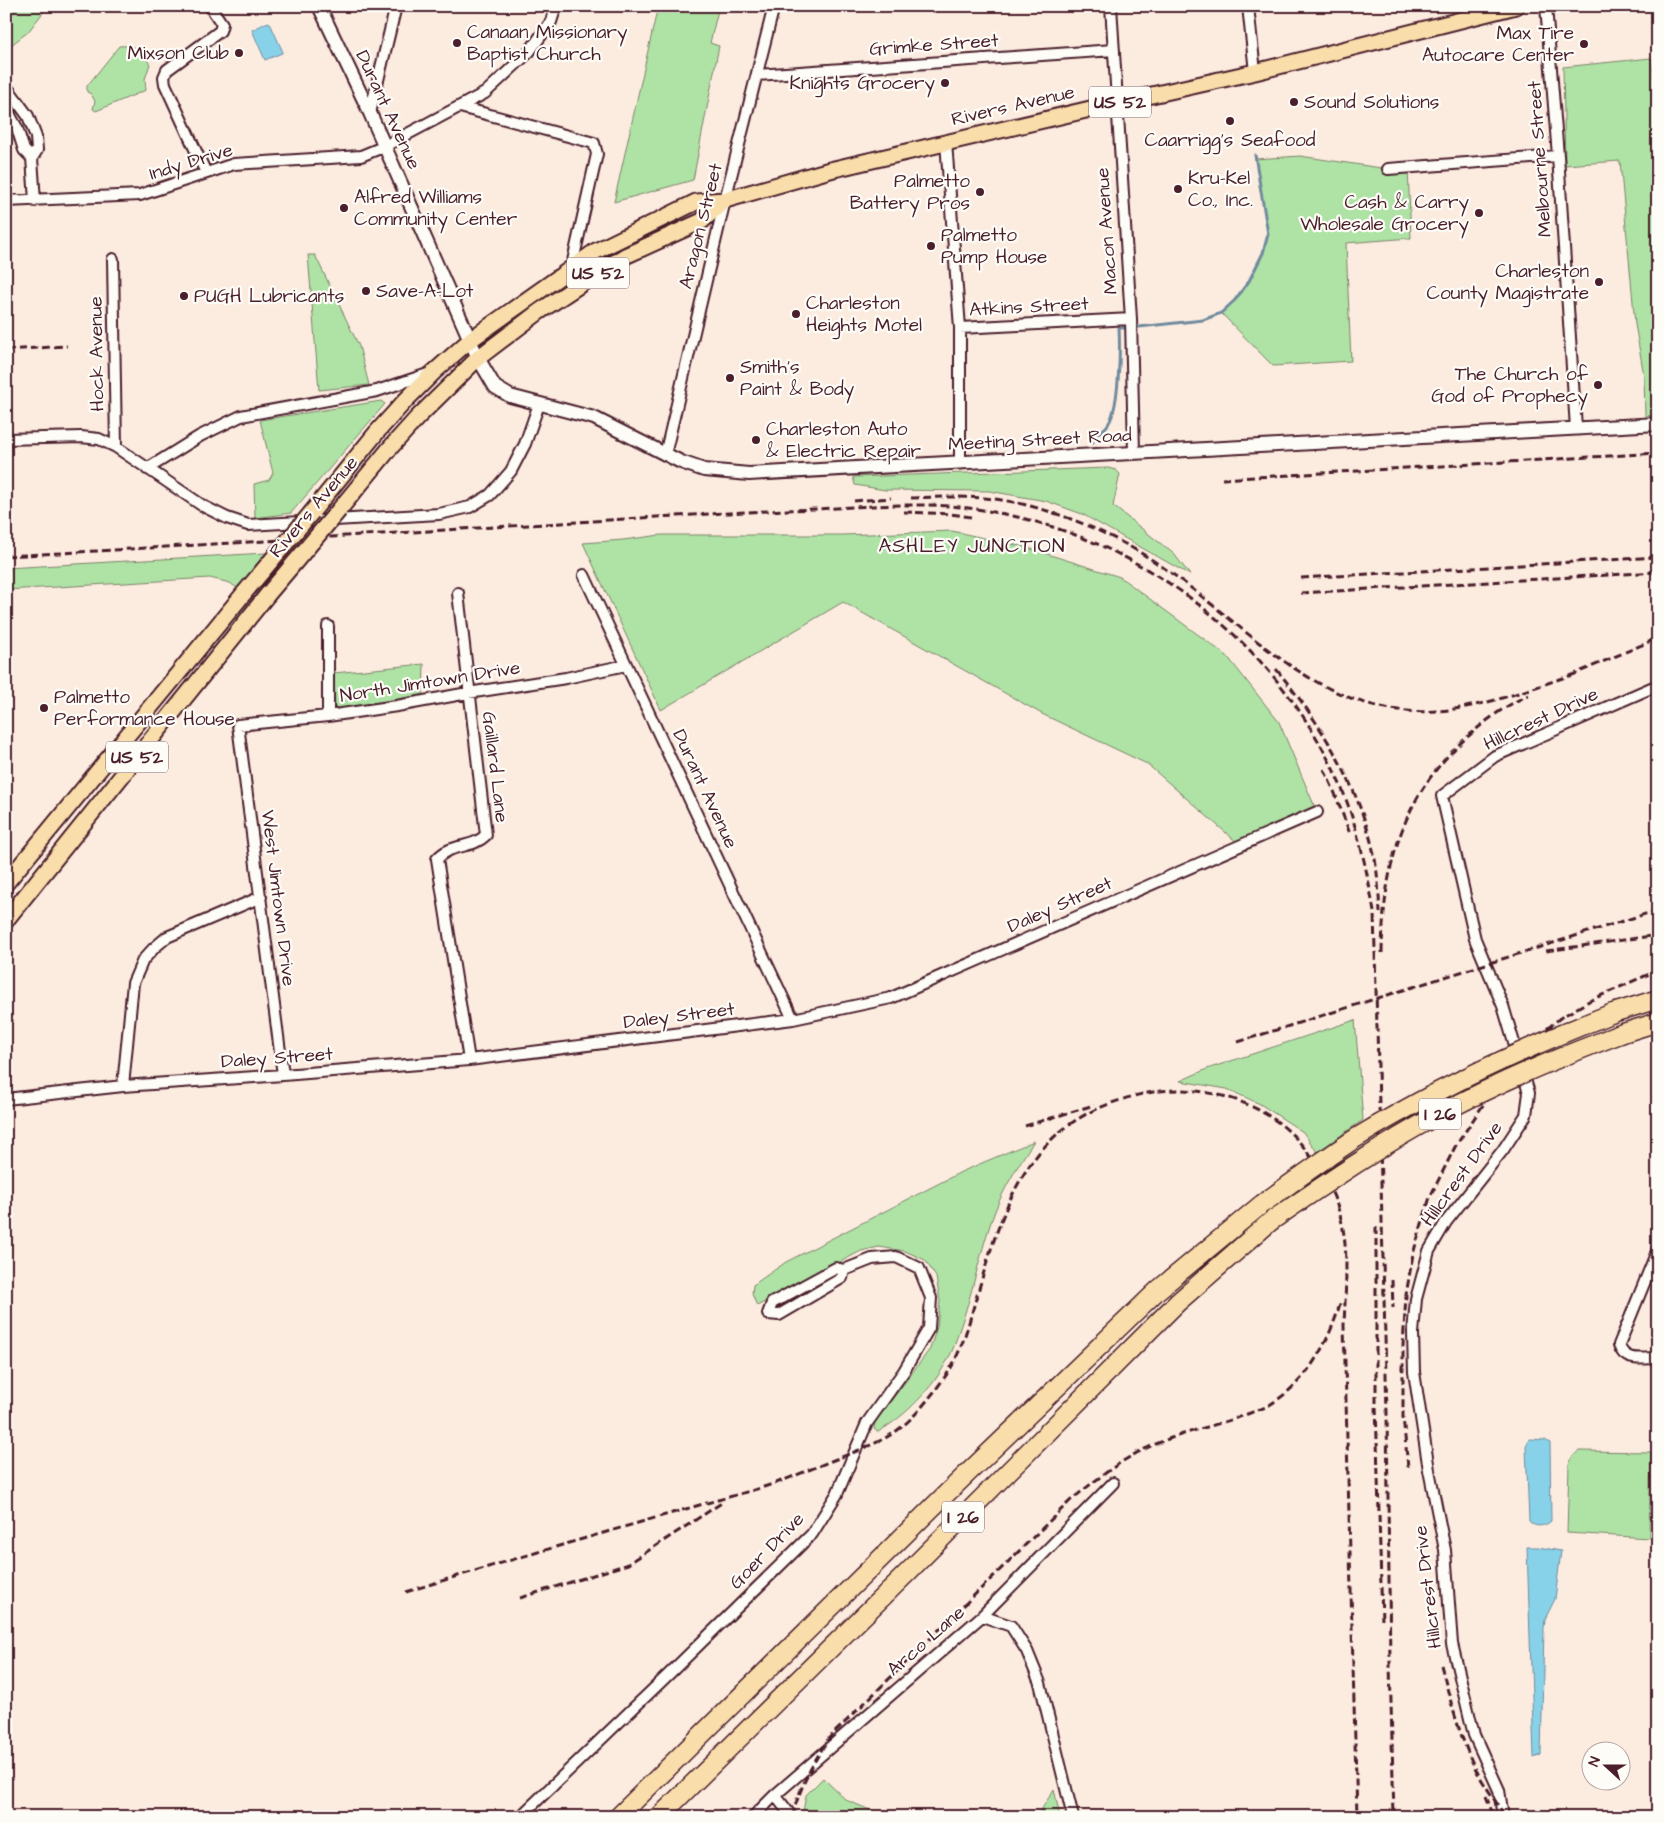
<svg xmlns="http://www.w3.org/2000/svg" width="1664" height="1823" viewBox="0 0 1664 1823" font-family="'Architects Daughter',sans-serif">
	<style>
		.green { fill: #aee3a5; stroke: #7c8168 }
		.water { fill: #88d2e9; stroke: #6f8a9d }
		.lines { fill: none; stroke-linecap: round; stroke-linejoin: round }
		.stream { stroke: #6f8a9d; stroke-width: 3 }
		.minor-casing { stroke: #4a1f2b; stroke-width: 14 }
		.tertiary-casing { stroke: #4a1f2b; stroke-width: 16 }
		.primary-casing { stroke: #4a1f2b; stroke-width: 19 }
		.motorway-casing { stroke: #4a1f2b; stroke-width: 21 }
		.minor { stroke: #fdfcf7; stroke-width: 10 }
		.tertiary { stroke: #fdfcf7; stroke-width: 12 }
		.primary { stroke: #f9deab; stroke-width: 15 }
		.motorway { stroke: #f9deab; stroke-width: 18 }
		.rail { stroke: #4a1f2b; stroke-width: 3; stroke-dasharray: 8 4; stroke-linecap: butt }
		.primary-bridge-casing { stroke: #4a1f2b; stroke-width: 19; stroke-linecap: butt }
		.motorway-bridge-casing { stroke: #4a1f2b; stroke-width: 21; stroke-linecap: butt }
		.primary-bridge { stroke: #f9deab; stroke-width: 15 }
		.motorway-bridge { stroke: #f9deab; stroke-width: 18 }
		.poi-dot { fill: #4a1f2b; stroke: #fdfcf7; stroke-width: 2 }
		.labels { text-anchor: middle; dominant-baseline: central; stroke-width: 4.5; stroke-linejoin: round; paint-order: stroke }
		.shield { fill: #fdfcf7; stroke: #806168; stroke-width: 1 }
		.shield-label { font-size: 18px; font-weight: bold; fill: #4a1f2b }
		.poi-label { font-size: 19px; fill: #4a1f2b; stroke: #fdfcf7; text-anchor: start }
		.street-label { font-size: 19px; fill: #4a1f2b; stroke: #fdfcf7 }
		.neighbourhood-label { font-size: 20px; letter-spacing: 1px; fill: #4a1f2b; stroke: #fdfcf7 }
	</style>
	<rect width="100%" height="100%" fill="#fcece0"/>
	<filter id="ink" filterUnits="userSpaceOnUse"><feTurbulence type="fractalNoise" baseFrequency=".02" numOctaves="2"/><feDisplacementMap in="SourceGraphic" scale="10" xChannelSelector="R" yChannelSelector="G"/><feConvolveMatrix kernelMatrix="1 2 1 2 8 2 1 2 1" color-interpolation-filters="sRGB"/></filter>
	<g filter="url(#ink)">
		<path class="green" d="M 20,6 L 48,6 L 28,32 L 6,49 L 6,16 Z
			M 658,6 L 719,6 L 710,43 L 719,46 L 693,180 L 614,202 Z
			M 119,46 C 138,45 139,49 150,64 L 145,79 L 146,90 L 96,111 L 93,109 L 95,101 L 91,94 L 87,92 L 87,86 Z
			M 1651,58 L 1658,111 L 1658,415 L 1645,416 L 1644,376 L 1635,324 L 1620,161 L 1565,165 L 1563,67 Z
			M 1300,156 L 1388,169 L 1408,168 L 1411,238 L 1346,243 L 1351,361 L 1273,366 L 1221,313 L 1235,300 L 1249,281 L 1263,253 L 1268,234 L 1256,159 Z
			M 308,255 L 315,255 L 359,346 L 369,385 L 319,390 Z
			M 381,401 L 385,404 L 291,513 L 255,518 L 254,484 L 269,480 L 273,473 L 260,420 Z
			M 1108,468 L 1116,470 L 1120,474 L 1113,506 L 1174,554 L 1190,575 L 1082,514 L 1046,501 L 989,491 L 885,490 L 855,485 L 853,477 Z
			M 952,531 L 1025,547 L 1120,577 L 1227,656 L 1279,722 L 1317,812 L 1240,845 L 1147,764 L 1042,714 L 843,602 L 661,710 L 583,543 L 623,540 L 661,535 L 842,535 Z
			M 266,553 L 237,588 L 230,583 L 210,578 L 6,590 L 6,568 Z
			M 424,664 L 423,695 L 335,709 L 334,673 Z
			M 1355,1020 L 1363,1120 L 1317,1152 L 1303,1132 L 1260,1104 L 1227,1089 L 1180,1081 L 1207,1069 Z
			M 1034,1141 C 1017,1167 1001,1192 991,1222 C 979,1257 972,1295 959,1331 C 956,1340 953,1351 948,1359 C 933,1388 906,1416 878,1432 L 874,1429 L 875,1422 L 930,1349 L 937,1327 L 940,1301 L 936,1277 L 925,1260 L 905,1251 L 879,1247 L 861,1251 L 757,1306 L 752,1294 L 753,1285 L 786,1262 L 963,1171 Z
			M 1579,1451 L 1651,1452 L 1649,1538 L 1567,1533 L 1569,1464 L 1573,1456 Z
			M 823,1778 L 846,1800 L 887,1817 L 802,1817 L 806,1795 Z
			M 1054,1789 L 1060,1817 L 1037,1817 Z"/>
		<path class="water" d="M 268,22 L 270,23 L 282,50 L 282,53 L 265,60 L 252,30 Z
			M 1530,1439 L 1545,1440 L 1550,1443 L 1551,1521 C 1545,1527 1534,1528 1529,1521 L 1526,1447 L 1528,1441 Z
			M 1527,1547 L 1538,1547 L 1561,1551 L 1555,1599 L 1545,1619 L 1544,1628 L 1541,1755 L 1534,1758 Z"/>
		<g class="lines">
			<path class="stream" d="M 1139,327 L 1203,320 L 1221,313 L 1235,300 L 1249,281 L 1263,253 L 1268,234 L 1255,155
				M 1093,442 L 1093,436 C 1097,433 1103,431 1106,427 C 1120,413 1120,348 1119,328 L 1123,328"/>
			<g class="minor-casing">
				<path id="minor" d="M 1111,6 L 1131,319 L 1134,453
					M 1248,6 L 1255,72
					M 1546,6 L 1558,156 L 1576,428
					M 757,75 L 1114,50
					M 6,86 L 28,116 L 36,137 L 37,150 L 32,158 L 35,201
					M 460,107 L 594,143 L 597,154 L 571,270
					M 6,108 L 17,128 L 24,150 L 32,158
					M 370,113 L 396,6
					M 946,142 L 960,328 L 960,462
					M 1388,169 L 1558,156
					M 206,173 L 165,84 L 164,77 L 167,70 L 220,31 L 222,24 L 210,6
					M 6,201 L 140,195 L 234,164 L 361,156 L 385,146 L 485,93 L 529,52 L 551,22 L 556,6
					M 113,259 L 116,447
					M 960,328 L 1131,319
					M 6,439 L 81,437 L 99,439 L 116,447 L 203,506 L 227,518 L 248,525 L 439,514 L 470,507 L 490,495 L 511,471 L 525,444 L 539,404
					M 665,455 L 725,200 L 774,6
					M 147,469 L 200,436 L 241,416 L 377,391 L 431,373
					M 584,575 L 793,1019
					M 458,593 L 486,835 C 471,850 452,842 437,859 L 469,1060
					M 328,716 L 328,626
					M 283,1075 L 238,725 L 328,716 L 397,706 L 468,693 L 566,678 L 626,665
					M 123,1086 L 133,983 L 143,960 L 154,948 L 167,937 L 261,897
					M 6,1099 L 123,1086 L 283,1075 L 469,1060 L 793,1019 L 891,998 L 1317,812
					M 1658,1249 L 1619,1345 C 1624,1363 1642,1358 1658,1358
					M 982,1616 L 1011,1626 L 1027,1651 L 1040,1683 L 1073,1817
					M 775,1795 L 792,1817
					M 520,1817 L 668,1675 L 812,1534 L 837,1494 L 867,1423 L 904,1371 L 929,1328 L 931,1298 L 919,1268 L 896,1257 L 872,1259 L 844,1270 L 836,1268 L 772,1303 L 768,1314 L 779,1315 L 842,1278 L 844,1270
					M 753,1817 L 775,1795 L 982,1616 L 1113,1483
					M 1503,1817 L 1499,1790 L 1474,1735 L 1452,1644 L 1445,1550 L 1429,1470 L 1414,1372 L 1413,1333 L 1416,1299 L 1429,1251 L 1446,1222 L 1503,1150 L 1526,1115 L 1529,1093 L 1503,1006 L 1475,939 L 1442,796 L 1495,756 L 1658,685"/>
			</g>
			<g class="tertiary-casing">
				<path id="tertiary" d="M 319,6 L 370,113 L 478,358 L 495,387 L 510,396 L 594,418 L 681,462 L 704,470 L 749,474 L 1658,424"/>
			</g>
			<g class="primary-casing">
				<path id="primary" d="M 339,510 L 390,448 L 417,418 L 478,358 L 540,311 L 590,278 L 625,256 L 702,221 L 725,200
					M 312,512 L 377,432 L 405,401 L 434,372 L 470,340 L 596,251 L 696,202 L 725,200 L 830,170 L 1116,103 L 1255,72 L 1516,6
					M 6,883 L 245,592
					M 6,920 L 268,594"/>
			</g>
			<g class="motorway-casing">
				<path id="motorway" d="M 1613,1013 L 1658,999
					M 1623,1033 L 1658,1022
					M 618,1817 L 947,1493 L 1158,1290 L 1262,1204
					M 659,1817 L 909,1571 L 1178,1302 L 1271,1221"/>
			</g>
			<use href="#minor" class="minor"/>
			<use href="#tertiary" class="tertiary"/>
			<use href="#primary" class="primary"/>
			<use href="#motorway" class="motorway"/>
			<path class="rail" d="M 6,350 L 67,346
				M 1222,479 L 1658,453
				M 911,498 C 939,497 967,496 994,499 C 1051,506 1117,535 1164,568 C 1241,621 1308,703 1407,711 C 1464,716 1522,691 1575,674
				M 854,501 L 891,498
				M 904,512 L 951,514 L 971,517
				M 6,556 C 191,546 376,534 561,523 C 645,518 730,512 815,509 C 859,507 905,503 949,506 C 1119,520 1276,632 1342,789 C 1358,829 1367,870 1374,912 L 1387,1414 L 1390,1664 L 1394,1817
				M 1301,578 L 1658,557
				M 1301,593 L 1658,572
				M 1276,669 C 1322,724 1361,789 1375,859 C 1378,877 1379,895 1380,913
				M 1570,676 L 1658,638
				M 1324,769 L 1334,791 L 1350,834
				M 1546,951 L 1658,935
				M 1382,953 C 1383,865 1403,791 1472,733 C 1489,718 1508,704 1529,695
				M 1238,1042 L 1658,910
				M 1025,1126 L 1094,1105
				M 1376,1227 L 1376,1404 L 1382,1622
				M 1392,1280 L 1393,1308
				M 1408,1467 L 1403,1417 L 1403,1346 L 1406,1295 L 1413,1254 L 1430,1197 L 1455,1147 L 1517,1054 L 1560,1018 L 1589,1001 L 1658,970
				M 406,1592 C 499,1563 593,1536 686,1509 C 716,1500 746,1493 776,1483 C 795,1476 813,1468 831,1461 C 852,1453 874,1445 892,1434 C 909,1423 922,1407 934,1392 C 940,1383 948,1374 953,1364 C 963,1345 969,1323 975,1302 C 998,1225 1018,1143 1099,1108 C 1125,1097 1155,1089 1183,1090 C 1230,1092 1276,1111 1305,1149 C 1353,1210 1347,1252 1344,1325 L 1357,1817
				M 520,1598 L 628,1564 L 723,1502
				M 1441,1665 C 1449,1696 1457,1727 1470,1757 C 1479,1779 1494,1797 1505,1817
				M 1486,1796 L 1494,1817
				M 792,1817 C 800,1787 812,1764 829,1738 L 1071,1500 C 1096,1480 1120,1460 1149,1447 C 1181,1432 1217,1426 1250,1413 C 1257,1410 1265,1408 1271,1404 C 1308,1381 1330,1341 1341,1300"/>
			<g class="primary-bridge-casing">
				<path id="primary-bridge" d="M 245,592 L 312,512
					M 268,594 L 339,510"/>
			</g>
			<g class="motorway-bridge-casing">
				<path id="motorway-bridge" d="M 1262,1204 C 1293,1182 1324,1159 1356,1138 C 1437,1088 1524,1048 1613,1013
					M 1271,1221 C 1325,1184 1380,1146 1438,1115 C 1498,1082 1560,1057 1623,1033"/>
			</g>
			<use href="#primary-bridge" class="primary-bridge"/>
			<use href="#motorway-bridge" class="motorway-bridge"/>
		</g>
	</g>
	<g class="poi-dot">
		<circle cx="457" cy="43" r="5"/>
		<circle cx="1584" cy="44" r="5"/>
		<circle cx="239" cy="53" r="5"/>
		<circle cx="945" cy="83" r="5"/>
		<circle cx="1294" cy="102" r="5"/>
		<circle cx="1230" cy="121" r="5"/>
		<circle cx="1178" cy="189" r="5"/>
		<circle cx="980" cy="192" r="5"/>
		<circle cx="344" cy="208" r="5"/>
		<circle cx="1479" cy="213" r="5"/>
		<circle cx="931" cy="246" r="5"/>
		<circle cx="1599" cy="282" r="5"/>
		<circle cx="366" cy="291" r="5"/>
		<circle cx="184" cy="296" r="5"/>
		<circle cx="796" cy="314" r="5"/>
		<circle cx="730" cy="378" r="5"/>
		<circle cx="1598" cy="385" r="5"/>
		<circle cx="756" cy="440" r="5"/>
		<circle cx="44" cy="708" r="5"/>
	</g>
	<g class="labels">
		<g class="shield">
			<rect x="1089" y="86.5" width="62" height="31" rx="4"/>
			<rect x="567" y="257.5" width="62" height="31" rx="4"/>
			<rect x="106" y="741.5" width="62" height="31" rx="4"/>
			<rect x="1419" y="1098.5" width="42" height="31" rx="4"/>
			<rect x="942" y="1501.5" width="42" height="31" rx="4"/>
		</g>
		<g class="shield-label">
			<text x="1120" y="102">US 52</text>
			<text x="598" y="273">US 52</text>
			<text x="137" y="757">US 52</text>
			<text x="1440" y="1114">I 26</text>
			<text x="963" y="1517">I 26</text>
		</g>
		<g class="poi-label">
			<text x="467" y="32">Canaan Missionary<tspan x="467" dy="22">Baptist Church</tspan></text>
			<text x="1574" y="33" text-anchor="end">Max Tire<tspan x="1574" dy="22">Autocare Center</tspan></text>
			<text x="229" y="53" text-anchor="end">Mixson Club</text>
			<text x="935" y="83" text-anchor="end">Knights Grocery</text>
			<text x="1304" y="102">Sound Solutions</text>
			<text x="1230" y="140" text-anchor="middle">Caarrigg's Seafood</text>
			<text x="1188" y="178">Kru-Kel<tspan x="1188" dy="22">Co., Inc.</tspan></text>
			<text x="970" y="181" text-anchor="end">Palmetto<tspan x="970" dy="22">Battery Pros</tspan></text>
			<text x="354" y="197">Alfred Williams<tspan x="354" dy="22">Community Center</tspan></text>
			<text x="1469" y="202" text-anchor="end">Cash &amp; Carry<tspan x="1469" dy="22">Wholesale Grocery</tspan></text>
			<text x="941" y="235">Palmetto<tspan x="941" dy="22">Pump House</tspan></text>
			<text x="1589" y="271" text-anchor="end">Charleston<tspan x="1589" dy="22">County Magistrate</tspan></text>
			<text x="376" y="291">Save-A-Lot</text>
			<text x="194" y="296">PUGH Lubricants</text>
			<text x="806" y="303">Charleston<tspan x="806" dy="22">Heights Motel</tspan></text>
			<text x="740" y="367">Smith's<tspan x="740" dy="22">Paint &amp; Body</tspan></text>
			<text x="1588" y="374" text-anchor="end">The Church of<tspan x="1588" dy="22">God of Prophecy</tspan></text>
			<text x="766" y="429">Charleston Auto<tspan x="766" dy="22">&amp; Electric Repair</tspan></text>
			<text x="54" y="697">Palmetto<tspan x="54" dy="22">Performance House</tspan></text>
		</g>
		<g class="street-label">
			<text transform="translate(934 45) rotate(-4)">Grimke Street</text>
			<text transform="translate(1013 106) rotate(-13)">Rivers Avenue</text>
			<text transform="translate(388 110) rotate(65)">Durant Avenue</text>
			<text transform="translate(1540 159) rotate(-94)">Melbourne Street</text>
			<text transform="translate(191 162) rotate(-17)">Indy Drive</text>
			<text transform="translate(701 226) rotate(-76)">Aragon Street</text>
			<text transform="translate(1107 231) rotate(-94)">Macon Avenue</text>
			<text transform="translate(1029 307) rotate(-3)">Atkins Street</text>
			<text transform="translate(97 354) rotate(-91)">Hock Avenue</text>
			<text transform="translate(1040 440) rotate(-3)">Meeting Street Road</text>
			<text transform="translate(314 507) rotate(-50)">Rivers Avenue</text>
			<text transform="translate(430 682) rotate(-9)">North Jimtown Drive</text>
			<text transform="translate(1541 719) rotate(-25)">Hillcrest Drive</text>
			<text transform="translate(495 767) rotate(83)">Gaillard Lane</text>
			<text transform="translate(705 789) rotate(65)">Durant Avenue</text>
			<text transform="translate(278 898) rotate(83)">West Jimtown Drive</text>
			<text transform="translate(1060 905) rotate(-24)">Daley Street</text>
			<text transform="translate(679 1016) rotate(-7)">Daley Street</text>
			<text transform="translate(277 1058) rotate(-4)">Daley Street</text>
			<text transform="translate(1462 1174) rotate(-54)">Hillcrest Drive</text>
			<text transform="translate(767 1551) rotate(-46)">Goer Drive</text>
			<text transform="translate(1428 1587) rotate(-97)">Hillcrest Drive</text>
			<text transform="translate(926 1641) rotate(-41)">Arco Lane</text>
		</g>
		<g class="neighbourhood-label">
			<text x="972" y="546">ASHLEY JUNCTION</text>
		</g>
	</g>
	<rect width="1664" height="1823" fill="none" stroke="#fdfcf7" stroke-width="25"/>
	<rect x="12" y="12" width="1639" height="1798" fill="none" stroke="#4a1f2b" stroke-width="2" filter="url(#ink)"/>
	<g transform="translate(1606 1766) rotate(291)"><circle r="24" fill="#fdfcf7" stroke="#b5a4a5"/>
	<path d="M0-4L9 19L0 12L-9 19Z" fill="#4a1f2b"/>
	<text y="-8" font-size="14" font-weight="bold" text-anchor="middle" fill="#4a1f2b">N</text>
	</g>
</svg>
